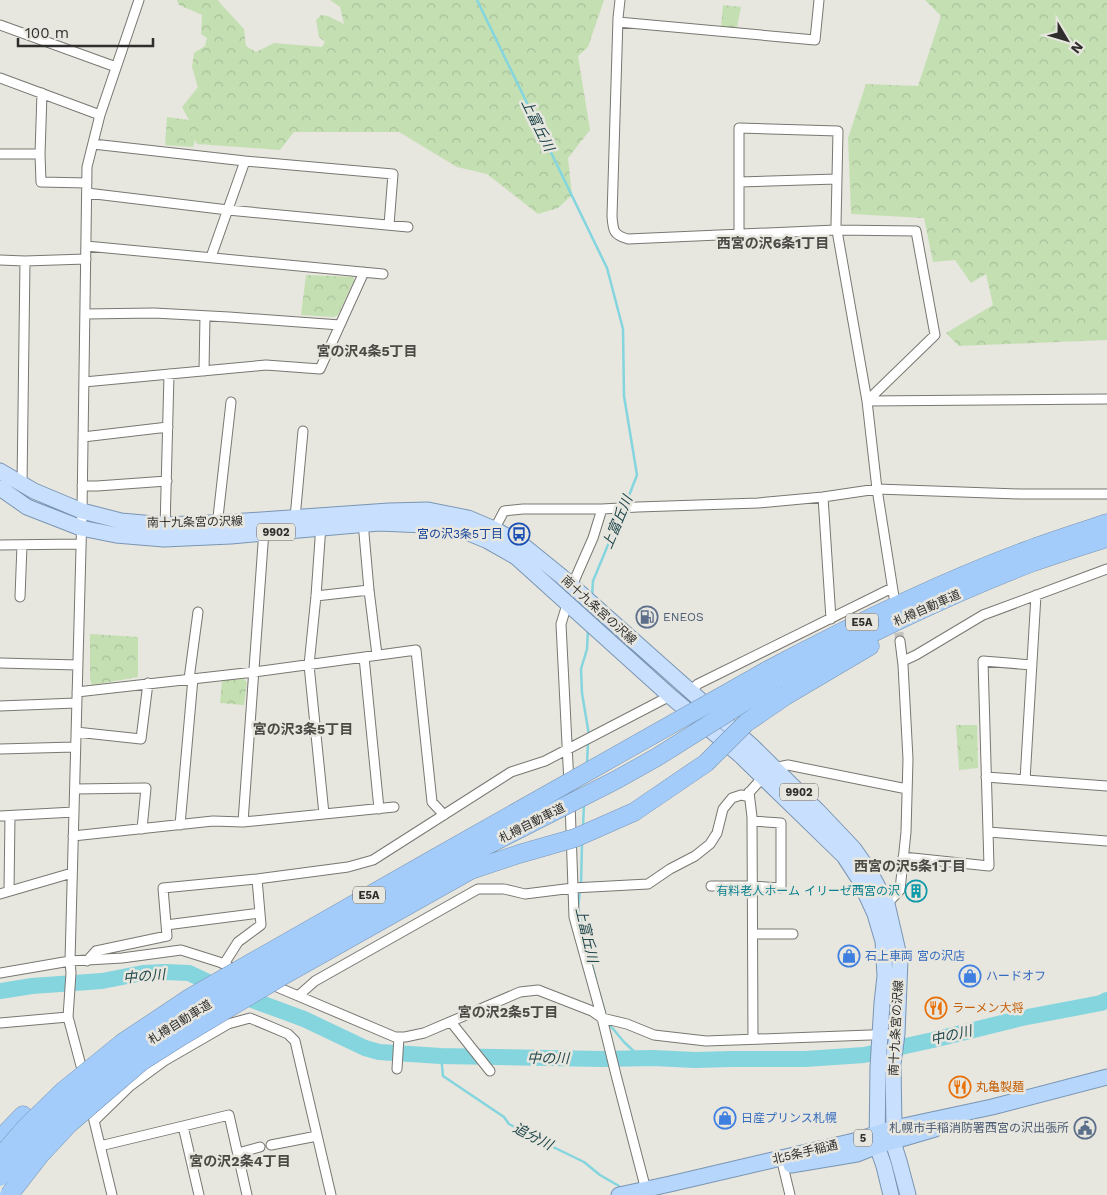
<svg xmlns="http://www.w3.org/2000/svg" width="1107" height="1195" viewBox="0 0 1107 1195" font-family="'Work Sans','Noto Sans JP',sans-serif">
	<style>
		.forest { fill: url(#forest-crowns) }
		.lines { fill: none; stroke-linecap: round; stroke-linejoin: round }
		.stream { stroke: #84d5de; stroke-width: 2.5 }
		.river { stroke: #84d5de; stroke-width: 16 }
		.minor-tunnel { stroke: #c2c1bb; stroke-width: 9; stroke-dasharray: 9 4.5; stroke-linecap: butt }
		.minor-casing { stroke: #787771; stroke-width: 11 }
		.primary-casing { stroke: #7a95b3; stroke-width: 17 }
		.trunk-casing { stroke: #7a95b3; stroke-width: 17 }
		.motorway-casing { stroke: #7a95b3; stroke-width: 19 }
		.minor { stroke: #fff; stroke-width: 9 }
		.primary { stroke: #c8e0fd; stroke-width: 15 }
		.trunk { stroke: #b6d6fc; stroke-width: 15 }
		.motorway { stroke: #a3ccfb; stroke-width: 18 }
		.motorway-bridge-casing { stroke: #7a95b3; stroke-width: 19; stroke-linecap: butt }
		.motorway-bridge { stroke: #a3ccfb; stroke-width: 18 }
		.labels { text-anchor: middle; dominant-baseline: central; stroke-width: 5; stroke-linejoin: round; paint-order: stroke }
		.shield { fill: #e7e6df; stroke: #666562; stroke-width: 1 }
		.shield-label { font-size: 11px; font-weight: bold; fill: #2f2e2c }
		.street-label { font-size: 12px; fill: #2f2e2c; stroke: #e7e6df }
		.transit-label { font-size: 12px; fill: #164399; stroke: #e7e6df; text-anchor: end }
		.service-label { font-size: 12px; fill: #4e5e75; stroke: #e7e6df; text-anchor: start }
		.culture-label { font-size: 12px; fill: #0d838f; stroke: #e7e6df; text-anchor: end }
		.shop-label { font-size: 12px; fill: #366cbe; stroke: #e7e6df; text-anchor: start }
		.food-label { font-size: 12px; fill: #c56008; stroke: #e7e6df; text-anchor: start }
		.water-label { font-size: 14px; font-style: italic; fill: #21484c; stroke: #e7e6df }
		.neighbourhood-label { font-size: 14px; font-weight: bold; fill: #4b4a44; stroke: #e7e6df }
	</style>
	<defs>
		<pattern id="forest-crowns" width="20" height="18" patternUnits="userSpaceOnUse" patternTransform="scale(1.25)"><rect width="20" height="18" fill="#c4e0b3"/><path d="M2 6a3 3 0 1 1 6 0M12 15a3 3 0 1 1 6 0" fill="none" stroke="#a9c09a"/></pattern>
	</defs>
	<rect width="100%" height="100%" fill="#e7e6df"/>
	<path class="forest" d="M 177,0 L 218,0 L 221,4 L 244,29 L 246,46 L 256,52 L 274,43 L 322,47 L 325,42 L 319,37 L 316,20 L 321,15 L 328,16 L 344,24 L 340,7 L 330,0 L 604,0 L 588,47 L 578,56 L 590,130 L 568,158 L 572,195 L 558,208 L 538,214 L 487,174 L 457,167 L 399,132 L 294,132 L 280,150 L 197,144 L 195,140 L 193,147 L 165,145 L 167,117 L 189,120 L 182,107 L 198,87 L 192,67 L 194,53 L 205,46 L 207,38 L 201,34 L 202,15 L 179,5 Z
		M 925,0 L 1107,0 L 1107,340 L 959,346 L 946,333 L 993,305 L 986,274 L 971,283 L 955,260 L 933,262 L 924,218 L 851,214 L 848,138 L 866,84 L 918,86 L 941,16 Z
		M 723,5 L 741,7 L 737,27 L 721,27 Z
		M 306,275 L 353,277 L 354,280 L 338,315 L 334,317 L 301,315 Z
		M 90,634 L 138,637 L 138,677 L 92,685 L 90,679 Z
		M 244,679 L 247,683 L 244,705 L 220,703 L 222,680 Z
		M 956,725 L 977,725 L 978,768 L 959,770 Z"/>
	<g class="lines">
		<path class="stream" d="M 477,0 L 607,268 L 623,329 L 624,396 L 637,475 L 625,506
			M 592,597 L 593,581 L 622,511
			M 588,629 L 587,649 L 581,669 L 582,693 L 589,735
			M 587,765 L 588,741
			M 583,827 L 584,803
			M 581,885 L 582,843
			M 580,890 L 578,908 L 596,980
			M 598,988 L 606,1016
			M 608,1021 L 609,1024 L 624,1042 L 641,1058
			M 441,1056 L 443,1076 L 504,1117 L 509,1124 L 529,1135 L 544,1140 L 551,1146 L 584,1162 L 600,1175 L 619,1186"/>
		<path class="river" d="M 0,991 L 32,986 L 102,981 L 143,973 L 165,972 L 189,973 L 225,990 L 304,1019 L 365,1048 L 379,1052 L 441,1056 L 602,1059 L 653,1058 L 695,1060 L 732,1059 L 805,1059 L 864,1055 L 933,1040 L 1022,1018 L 1101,1003 L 1107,1000"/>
		<path class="minor-tunnel" d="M 897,619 L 900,641"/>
		<g class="minor-casing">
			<path id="minor" d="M 620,0 L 618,18 L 612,216 C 613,230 613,235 628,239 L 836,230 L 916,231 L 935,335 L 867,401
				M 618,22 L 815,40 L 819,0
				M 0,25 L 116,67
				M 0,78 L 100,115
				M 93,144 L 245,161 L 393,174 L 389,225
				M 0,154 L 40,154 L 42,93
				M 40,154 L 41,182 L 87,183
				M 739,182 L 837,179
				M 87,193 L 228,210 L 408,227
				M 739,234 L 739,128 L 838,131 L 836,225 L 867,401 L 877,489 L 894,597
				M 86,246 L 383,274
				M 211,257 L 245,161
				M 0,260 L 25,261 L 86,259
				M 85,314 L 154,313 L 229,317 L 340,325
				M 204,371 L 205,316
				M 84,382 L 266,365 L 320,369 L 364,272
				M 867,401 L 1107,399
				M 83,437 L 168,427
				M 22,485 L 25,261
				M 82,486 L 97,486 L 167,481
				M 823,497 L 831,619
				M 295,518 L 303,431
				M 363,522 L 369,590 L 377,655
				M 321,525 L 316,596 L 309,665 L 324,814
				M 217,526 L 231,402
				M 165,529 L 169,374
				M 493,532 L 504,511 L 523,509 L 602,509 L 638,507 L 758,503 L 823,497 L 877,489 L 1020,494 L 1107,494
				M 0,545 L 80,544
				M 571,588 L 593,538 L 602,509
				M 316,596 L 369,590
				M 20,597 L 22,545
				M 568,601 L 561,624 L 569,784
				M 364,657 L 379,809
				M 903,661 L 916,655 L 983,615 L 1107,569
				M 0,663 L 78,665
				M 189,679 L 198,612
				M 690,691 L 698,684 L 892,588
				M 77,692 L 254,672 L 416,650 L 432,802 L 444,815
				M 0,706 L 76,703
				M 76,732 L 141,739 L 148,683
				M 0,749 L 75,747
				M 774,768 L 788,765 L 907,789
				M 986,777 L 1107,786
				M 1025,780 L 1036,595
				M 75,789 L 146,788 L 142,829
				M 749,792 L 752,817 L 753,1039
				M 570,802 L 574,917 L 602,1018 L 616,1075 L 646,1190
				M 0,816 L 74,812
				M 243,822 L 264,530
				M 180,825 L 193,678
				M 988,832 L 1107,841
				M 73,836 L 213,821 L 243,822 L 394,807
				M 903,857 L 989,866 L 983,661 L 1032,665
				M 711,886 L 752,886 L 781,888 L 781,823 L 752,821
				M 9,891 L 10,816
				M 0,894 L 72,873
				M 885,906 L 900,890 L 906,832 L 908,759 L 903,665 L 900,641
				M 166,925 L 260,913
				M 753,934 L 793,934
				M 87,961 L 96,951 L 167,936 L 163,888 L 257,879 L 348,867 L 373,860 L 511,772 L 545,761 L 670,696
				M 224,964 L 238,942 L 261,925 L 257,879
				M 0,973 L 70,961 L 122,958 L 181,950 L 219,962 L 239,971
				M 270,984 L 395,1037 L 405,1037 L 424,1033 L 520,992 L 538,990 L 592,1011 L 602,1018 L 627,1024 L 654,1035 L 706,1041 L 897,1034
				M 298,996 L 315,981 L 478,889 L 504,889 L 525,894 L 573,888 L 648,884 L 670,869 L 695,856 L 710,844 L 717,833 L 723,809 L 732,798 L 741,795 L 746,796 L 763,777
				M 451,1022 L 490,1071
				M 0,1023 L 68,1017
				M 397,1069 L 399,1037
				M 84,1077 L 68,1017 L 71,973 L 70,961 L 82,511 L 87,167 L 100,115 L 139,0
				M 90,1104 L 112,1195
				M 94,1121 L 130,1086 L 164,1061 L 228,1024 L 250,1018 L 288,1034 L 295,1041 L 331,1195
				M 183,1126 L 199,1195
				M 271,1145 L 317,1136
				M 100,1146 L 229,1115 L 247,1195
				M 238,1153 L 260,1147
				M 783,1166 L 790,1195"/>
		</g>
		<g class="primary-casing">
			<path id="primary" d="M 0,471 L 34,491 L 82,511 L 121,521 L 165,525 L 232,522 L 389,511 L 428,510 L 468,518 L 494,529 L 524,546 L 561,576 L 751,745 L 818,811 L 854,849 L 870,872 L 887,904 L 900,960 L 897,1034 L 893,1064 L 894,1128 L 893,1142 L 899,1161 L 908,1195
				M 0,488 L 27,507 L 81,528 L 116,535 L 164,539 L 231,536 L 379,523 L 425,525 L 457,528 L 488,541 L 516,557 L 670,696 L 740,755 L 844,856 L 859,879 L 875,914 L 883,941 L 885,976 L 882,1003 L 878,1067 L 877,1146 L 884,1166 L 891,1195"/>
		</g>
		<g class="trunk-casing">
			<path id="trunk" d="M 791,1165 L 857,1154 L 877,1146 L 935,1129
				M 619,1195 L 670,1184 L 854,1141 L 894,1128 L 992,1107 L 1107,1077"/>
		</g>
		<g class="motorway-casing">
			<path id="motorway" d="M 766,671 C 851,626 938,583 1028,550 C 1054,540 1081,532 1107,523
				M 773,684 C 857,640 942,597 1031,563 C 1056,554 1082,546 1107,538
				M 787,695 L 870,646
				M 0,1139 L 23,1115"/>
		</g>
		<use href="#minor" class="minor"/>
		<use href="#primary" class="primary"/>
		<use href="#trunk" class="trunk"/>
		<use href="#motorway" class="motorway"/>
		<g class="motorway-bridge-casing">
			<path id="motorway-bridge" d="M 0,1157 L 26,1127 L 63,1091 L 122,1043 L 191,997 L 435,858 L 766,671
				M 0,1177 L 50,1123 L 84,1091 L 120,1062 L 160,1033 L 472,853 L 616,780 L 657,757 L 773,684
				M 9,1195 L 41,1154 L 69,1124 L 141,1062 L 182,1036 L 279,978 L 471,870 L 519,854 L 575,838 L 634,812 L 706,763 L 746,723 L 787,695"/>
		</g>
		<use href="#motorway-bridge" class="motorway-bridge"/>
	</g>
	<defs>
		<g id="bus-ring" transform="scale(1.125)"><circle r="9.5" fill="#e7e6df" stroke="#1a4fb4" stroke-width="1.5"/><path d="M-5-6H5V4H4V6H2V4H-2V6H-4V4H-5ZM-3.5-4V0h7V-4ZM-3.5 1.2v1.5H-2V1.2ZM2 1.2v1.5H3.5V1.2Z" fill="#1a4fb4"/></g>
		<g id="fuel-ring" transform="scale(1.125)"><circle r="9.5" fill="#e7e6df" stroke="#5c6f8a" stroke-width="1.5"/><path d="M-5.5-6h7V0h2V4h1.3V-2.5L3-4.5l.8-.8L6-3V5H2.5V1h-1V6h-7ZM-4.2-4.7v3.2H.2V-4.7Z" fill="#5c6f8a"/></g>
		<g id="building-ring" transform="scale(1.125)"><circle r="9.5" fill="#e7e6df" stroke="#0f9aa8" stroke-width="1.5"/><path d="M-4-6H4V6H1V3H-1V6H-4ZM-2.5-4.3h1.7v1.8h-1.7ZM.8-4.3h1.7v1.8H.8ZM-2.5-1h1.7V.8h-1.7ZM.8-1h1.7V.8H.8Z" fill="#0f9aa8"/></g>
		<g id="shop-ring" transform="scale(1.125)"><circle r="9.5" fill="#e7e6df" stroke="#3f7fe0" stroke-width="1.5"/><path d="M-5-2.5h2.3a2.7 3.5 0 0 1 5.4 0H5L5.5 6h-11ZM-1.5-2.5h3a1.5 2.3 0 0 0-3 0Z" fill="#3f7fe0"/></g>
		<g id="restaurant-ring" transform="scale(1.125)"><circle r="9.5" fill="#e7e6df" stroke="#e8710a" stroke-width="1.5"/><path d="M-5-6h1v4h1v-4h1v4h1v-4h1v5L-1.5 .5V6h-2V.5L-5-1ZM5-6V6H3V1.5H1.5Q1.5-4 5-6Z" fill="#e8710a"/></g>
		<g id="civic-ring" transform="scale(1.125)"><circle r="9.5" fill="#e7e6df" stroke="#5c6f8a" stroke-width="1.5"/><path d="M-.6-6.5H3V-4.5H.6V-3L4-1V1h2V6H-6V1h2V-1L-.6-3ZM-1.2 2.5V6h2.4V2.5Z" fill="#5c6f8a"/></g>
	</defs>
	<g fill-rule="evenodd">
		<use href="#bus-ring" x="519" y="534"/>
		<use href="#fuel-ring" x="647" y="617"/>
		<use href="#building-ring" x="916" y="891"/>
		<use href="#shop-ring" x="849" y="956"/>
		<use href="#shop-ring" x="970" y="976"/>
		<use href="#restaurant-ring" x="936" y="1008"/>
		<use href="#restaurant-ring" x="960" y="1087"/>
		<use href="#shop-ring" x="725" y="1118"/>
		<use href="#civic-ring" x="1085" y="1128"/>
	</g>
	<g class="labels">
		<g class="shield">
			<rect x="257" y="523.5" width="38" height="17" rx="4"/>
			<rect x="846" y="613.5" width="32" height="17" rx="4"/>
			<rect x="780" y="783.5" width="38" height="17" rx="4"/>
			<rect x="353" y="886.5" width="32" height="17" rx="4"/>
			<rect x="854" y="1129.5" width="18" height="17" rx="4"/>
		</g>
		<g class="shield-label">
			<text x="276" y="532">9902</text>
			<text x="862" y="622">E5A</text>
			<text x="799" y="792">9902</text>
			<text x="369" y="895">E5A</text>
			<text x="863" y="1138">5</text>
		</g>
		<g class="street-label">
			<text transform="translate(195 522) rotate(-1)">南十九条宮の沢線</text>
			<text transform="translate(927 608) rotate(-24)">札樽自動車道</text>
			<text transform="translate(599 610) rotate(42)">南十九条宮の沢線</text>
			<text transform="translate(532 823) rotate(-27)">札樽自動車道</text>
			<text transform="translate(180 1022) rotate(-32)">札樽自動車道</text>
			<text transform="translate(896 1028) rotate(-87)">南十九条宮の沢線</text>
			<text transform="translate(805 1152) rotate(-13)">北5条手稲通</text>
		</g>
		<g class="transit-label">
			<text x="503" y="534">宮の沢3条5丁目</text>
		</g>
		<g class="service-label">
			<text x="663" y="617">ENEOS</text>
			<text x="1069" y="1128" text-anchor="end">札幌市手稲消防署西宮の沢出張所</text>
		</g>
		<g class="culture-label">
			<text x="900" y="891">有料老人ホーム イリーゼ西宮の沢</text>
		</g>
		<g class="shop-label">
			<text x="865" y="956">石上車両 宮の沢店</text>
			<text x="986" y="976">ハードオフ</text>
			<text x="741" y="1118">日産プリンス札幌</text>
		</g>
		<g class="food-label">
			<text x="952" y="1008">ラーメン大将</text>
			<text x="976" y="1087">丸亀製麺</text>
		</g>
		<g class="water-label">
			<text transform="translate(538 125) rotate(64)">上富丘川</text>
			<text transform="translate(617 522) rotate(-67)">上富丘川</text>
			<text transform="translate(587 935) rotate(77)">上富丘川</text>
			<text transform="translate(144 976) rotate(-5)">中の川</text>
			<text transform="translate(951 1035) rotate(-13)">中の川</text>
			<text transform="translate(548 1058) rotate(1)">中の川</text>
			<text transform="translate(533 1136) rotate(27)">追分川</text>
		</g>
		<g class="neighbourhood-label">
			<text x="773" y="243">西宮の沢6条1丁目</text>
			<text x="367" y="351">宮の沢4条5丁目</text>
			<text x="303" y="729">宮の沢3条5丁目</text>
			<text x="910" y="866">西宮の沢5条1丁目</text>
			<text x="508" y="1012">宮の沢2条5丁目</text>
			<text x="240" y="1161">宮の沢2条4丁目</text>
		</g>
	</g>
	<g transform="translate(1067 40) rotate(128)" stroke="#e7e6df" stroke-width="4" paint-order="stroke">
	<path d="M0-4L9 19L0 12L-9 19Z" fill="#2f2e2c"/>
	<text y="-8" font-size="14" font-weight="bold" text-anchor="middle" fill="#2f2e2c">N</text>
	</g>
	<path d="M18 38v8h135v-8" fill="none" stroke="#2f2e2c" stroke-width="2.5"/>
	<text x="25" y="38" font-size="15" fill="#2f2e2c" stroke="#e7e6df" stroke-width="4" paint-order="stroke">100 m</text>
</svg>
